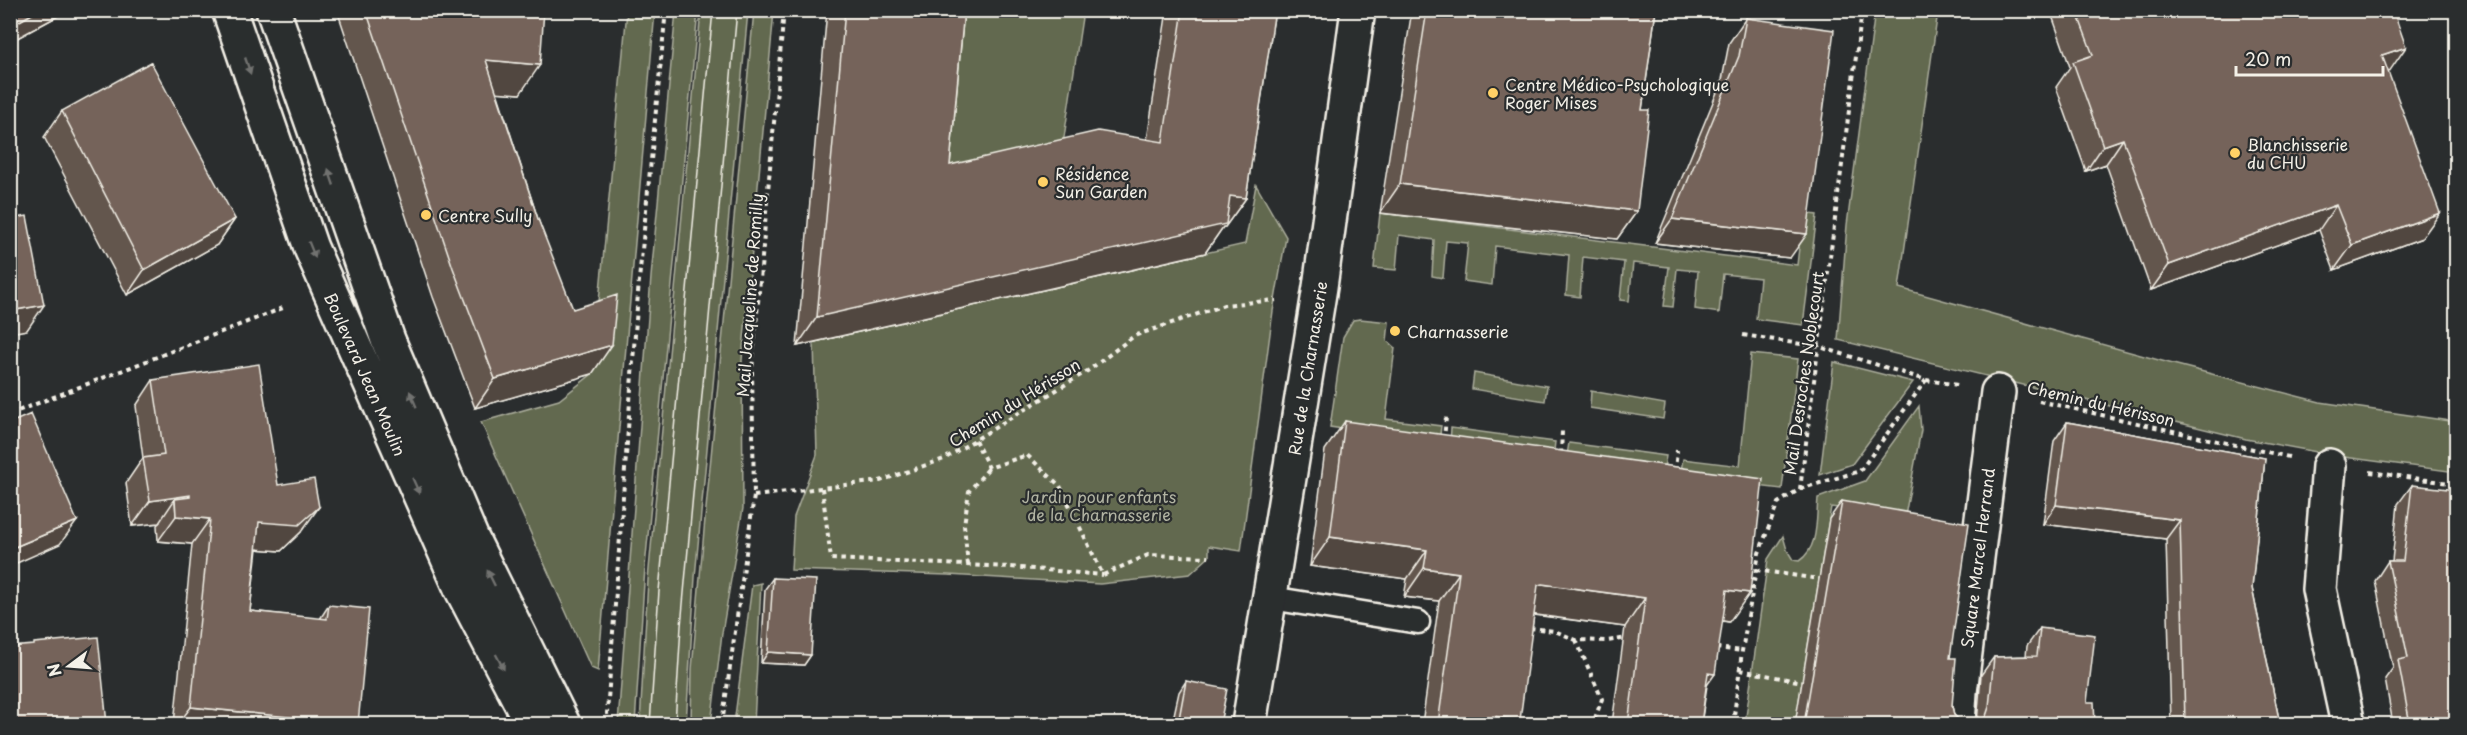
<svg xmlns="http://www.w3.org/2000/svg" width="2467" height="735" viewBox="0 0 2467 735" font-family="'Playpen Sans',sans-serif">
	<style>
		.green { fill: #62694f; stroke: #abad9c; stroke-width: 1.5 }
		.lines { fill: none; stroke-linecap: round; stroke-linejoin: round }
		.lane-casing { stroke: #f4f1e8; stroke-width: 27 }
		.street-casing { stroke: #f4f1e8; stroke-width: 38 }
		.secondary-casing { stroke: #f4f1e8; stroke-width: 38 }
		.path { stroke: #f4f1e8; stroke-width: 4; stroke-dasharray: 4.5 4.5; stroke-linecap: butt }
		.lane { stroke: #2a2d2e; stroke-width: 22 }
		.street { stroke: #2a2d2e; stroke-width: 33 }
		.secondary { stroke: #2a2d2e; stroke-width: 33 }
		.tram { stroke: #f4f1e8; stroke-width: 1.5 }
		.wall { fill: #64564d; stroke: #f4f1e8; stroke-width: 1.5 }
		.shaded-wall { fill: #51463f; stroke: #f4f1e8; stroke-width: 1.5 }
		.building { fill: #74645a; stroke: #f4f1e8; stroke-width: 1.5 }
		.oneway { fill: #71726f }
		.poi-dot { fill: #ffd166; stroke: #2a2d2e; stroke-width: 2 }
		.labels { text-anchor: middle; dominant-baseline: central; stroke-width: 4.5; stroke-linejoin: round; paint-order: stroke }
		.poi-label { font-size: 16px; fill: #f4f1e8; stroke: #2a2d2e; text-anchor: start }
		.street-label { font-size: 16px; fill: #f4f1e8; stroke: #2a2d2e }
		.park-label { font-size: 16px; fill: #b2b4a3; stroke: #2a2d2e }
	</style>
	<rect width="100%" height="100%" fill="#2a2d2e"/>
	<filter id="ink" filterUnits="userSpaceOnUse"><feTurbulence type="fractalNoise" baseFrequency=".0167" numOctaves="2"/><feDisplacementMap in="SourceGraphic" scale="12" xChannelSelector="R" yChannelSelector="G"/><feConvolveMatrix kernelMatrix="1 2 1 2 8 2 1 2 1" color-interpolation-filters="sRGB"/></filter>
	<g filter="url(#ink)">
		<path class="green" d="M 627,11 L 655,11 L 598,671 L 591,668 L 481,422 L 559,400 L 592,374 Z
			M 676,11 L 698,11 L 645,567 L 635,724 L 618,724 L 651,277 Z
			M 701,11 L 748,11 L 695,577 L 686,724 L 640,724 L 648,580 Z
			M 754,11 L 774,11 L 742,360 L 743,508 L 722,633 L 711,724 L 691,724 L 692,669 L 705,519 Z
			M 946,11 L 1083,11 L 1060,164 L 929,195 Z
			M 1875,11 L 1938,11 L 1899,288 L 2173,364 L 2320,402 L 2456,422 L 2456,472 L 2344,457 L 2246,439 L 1838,340 L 1847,225 Z
			M 1256,185 L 1286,237 L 1273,311 L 1241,551 L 1209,546 L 1209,557 L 1190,574 L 1100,584 L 948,575 L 791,570 L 794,517 L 817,455 L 814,342 L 1245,244 Z
			M 1380,213 L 1797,265 L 1803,213 L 1817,215 L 1803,325 L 1756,319 L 1760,278 L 1723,274 L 1719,313 L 1695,309 L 1698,271 L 1677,269 L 1673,307 L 1664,306 L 1669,267 L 1633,263 L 1629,301 L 1620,300 L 1624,262 L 1583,257 L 1580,297 L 1566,295 L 1569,255 L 1495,246 L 1492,285 L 1464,281 L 1468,243 L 1446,241 L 1443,278 L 1432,276 L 1434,240 L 1399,235 L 1396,270 L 1374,268 Z
			M 1360,319 L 1389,322 L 1387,341 L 1395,348 L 1386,419 L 1441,426 L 1439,443 L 1330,427 L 1343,337 L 1353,320 Z
			M 1751,354 L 1798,359 L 1782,489 L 1680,477 L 1683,459 L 1740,466 Z
			M 1834,362 L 1913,382 L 1852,464 L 1820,475 Z
			M 1474,373 L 1547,386 L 1545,401 L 1472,389 Z
			M 1591,391 L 1665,404 L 1663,419 L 1590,408 Z
			M 1919,406 L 1921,430 L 1905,516 L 1831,507 L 1795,724 L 1745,724 L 1768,559 L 1783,536 L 1787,550 L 1793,560 L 1799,561 C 1819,548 1816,520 1818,498 L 1865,481 Z
			M 1451,428 L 1555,442 L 1553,459 L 1450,445 Z
			M 1569,443 L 1666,456 L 1663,474 L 1566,461 Z
			M 761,583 L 754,724 L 734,724 L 752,585 Z"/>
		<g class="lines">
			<g class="lane-casing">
				<path id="lane" d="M 1271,598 L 1418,622"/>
			</g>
			<g class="street-casing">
				<path id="street" d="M 2329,466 L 2319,589 L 2348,724
					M 1249,724 L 1320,287 L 1358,10
					M 1958,724 L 1960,692 L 1998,392"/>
			</g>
			<g class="secondary-casing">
				<path id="secondary" d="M 229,10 L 311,248 L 461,588 L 532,724
					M 273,10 L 388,340 L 472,539 L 563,724"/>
			</g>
			<path class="path" d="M 1743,335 L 1820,347 L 1926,380 L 1958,385
				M 2039,401 L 2289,457
				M 10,414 L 283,308
				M 975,440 L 989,468 L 1027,455 L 1060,486 L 1103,575 L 1148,555 L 1209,557
				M 1444,440 L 1446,417
				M 1561,454 L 1562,431
				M 1675,471 L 1677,450
				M 2370,472 L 2456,484
				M 822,488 L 831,559 L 1010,567 L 1103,575
				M 1800,489 L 1860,471 L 1926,380
				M 754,496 L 880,481 L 944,459 L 1089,370 L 1134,336 L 1224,305 L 1276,300
				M 968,565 L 964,525 L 969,491 L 989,468
				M 1756,570 L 1819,579
				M 1530,628 L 1555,631 L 1576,640 L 1607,641 L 1628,638
				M 1576,640 L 1602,699 L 1593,724
				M 1716,648 L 1742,651
				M 1740,670 L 1802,682
				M 608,724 L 607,713 L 639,280 L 666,10
				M 722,724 L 754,496 L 752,370 L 784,10
				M 1733,724 L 1742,651 L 1759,553 L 1778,503 L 1800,489 L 1862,10"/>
			<use href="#lane" class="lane"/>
			<use href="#street" class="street"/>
			<use href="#secondary" class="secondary"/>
			<path class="tram" d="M 650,724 L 659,591 L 713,10
				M 675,724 L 681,626 L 737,10"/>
		</g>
		<path class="wall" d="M 10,10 L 69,10 L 10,42 Z
			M 337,10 L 544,10 L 520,94 L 497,92 L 538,219 L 592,374 L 475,408 L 433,297 Z
			M 827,10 L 964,10 L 950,165 L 1147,140 L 1167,10 L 1275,10 L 1246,198 L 1225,227 L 1223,227 L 1205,253 L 797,346 Z
			M 1412,10 L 1656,10 L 1642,110 L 1637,211 L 1617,239 L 1380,213 Z
			M 2050,10 L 2393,10 L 2388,72 L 2422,238 L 2334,270 L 2319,230 L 2151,290 L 2106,164 L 2086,171 L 2056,87 L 2070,67 Z
			M 1746,18 L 1790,258 L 1655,243 L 1722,80 L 1729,43 Z
			M 62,111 L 235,219 L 217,245 L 127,295 L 44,137 Z
			M 153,380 L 278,485 L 301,532 L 281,551 L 257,549 L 250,611 L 320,619 L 329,605 L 358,724 L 174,724 L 192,544 L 158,541 L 157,525 L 159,523 L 132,526 L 126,483 L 143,458 L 136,406 Z
			M 1345,421 L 1729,622 L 1722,621 L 1707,686 L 1701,724 L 1612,724 L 1625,627 L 1534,615 L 1516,724 L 1422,724 L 1439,601 L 1404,597 L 1407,579 L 1310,566 L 1325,450 Z
			M 2067,422 L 2265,458 L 2252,588 L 2280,724 L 2171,724 L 2166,539 L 2043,524 L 2054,441 Z
			M 2412,485 L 2457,724 L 2393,724 L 2385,679 L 2393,668 L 2375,581 L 2388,561 L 2392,561 L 2398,504 Z
			M 1842,501 L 1950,658 L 1952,706 L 1954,715 L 1961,722 L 1969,724 L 1795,724 L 1829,519 Z
			M 773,578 L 811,655 L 804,665 L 761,663 L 765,589 Z
			M 2040,628 L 2087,702 L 1977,723 L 1981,675 L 1994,657 L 2026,656 L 2027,646 Z
			M 1186,681 L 1220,724 L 1172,724 L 1179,692 Z"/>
		<path class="shaded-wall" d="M 39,10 L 69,10 L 10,42 L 10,31 L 16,23 Z
			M 2406,47 L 2389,72 L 2364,81 L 2382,55 Z
			M 486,60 L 540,65 L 520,94 L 466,90 Z
			M 2123,139 L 2106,164 L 2086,171 L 2103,146 Z
			M 1400,184 L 1637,211 L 1617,239 L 1380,213 Z
			M 1230,196 L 1246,198 L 1225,227 L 1223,227 L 1205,253 L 797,346 L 817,317 Z
			M 2336,205 L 2319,230 L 2151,290 L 2169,265 Z
			M 2440,213 L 2422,238 L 2334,270 L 2352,245 Z
			M 235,219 L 217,245 L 127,295 L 144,270 Z
			M 1672,219 L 1807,234 L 1790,258 L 1655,243 Z
			M 44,305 L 27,330 L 10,333 L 10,311 Z
			M 612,345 L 592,374 L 475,408 L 495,379 Z
			M 190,495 L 176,516 L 175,499 L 159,523 L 132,526 L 150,501 Z
			M 2056,505 L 2180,520 L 2166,539 L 2043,524 Z
			M 319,507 L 301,532 L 281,551 L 242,548 L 259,522 Z
			M 176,516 L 210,519 L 192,544 L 158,541 Z
			M 77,521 L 60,544 L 10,566 L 10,549 Z
			M 1330,537 L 1427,550 L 1407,579 L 1310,566 Z
			M 1424,568 L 1459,573 L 1439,601 L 1404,597 Z
			M 1542,584 L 1645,598 L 1625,627 L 1522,613 L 1538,585 Z
			M 1727,590 L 1750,593 L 1729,622 L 1707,618 Z
			M 768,652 L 811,655 L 804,665 L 761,663 Z
			M 1708,673 L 1715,674 L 1694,703 Z
			M 191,707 L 358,724 L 178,724 Z
			M 1493,716 L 1520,720 L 1516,724 L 1487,724 Z"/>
		<path class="building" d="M 10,10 L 39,10 L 16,23 L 10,13 Z
			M 366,10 L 544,10 L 540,65 L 486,60 L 538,219 L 573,309 L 617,295 L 612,345 L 495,379 L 453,268 Z
			M 845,10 L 964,10 L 950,165 L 1098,131 L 1163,142 L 1183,10 L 1275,10 L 1246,198 L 1230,196 L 1226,224 L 817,317 Z
			M 1427,10 L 1656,10 L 1642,110 L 1649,110 L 1637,211 L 1400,184 Z
			M 2076,10 L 2393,10 L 2406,47 L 2382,55 L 2440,213 L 2352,245 L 2336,205 L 2169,265 L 2123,139 L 2103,146 L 2073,62 L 2093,55 Z
			M 1746,18 L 1834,30 L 1807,234 L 1672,219 L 1739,56 Z
			M 151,62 L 235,219 L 144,270 L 62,111 Z
			M 27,216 L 44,305 L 10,311 L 10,219 Z
			M 259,364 L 278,485 L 314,479 L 319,507 L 299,525 L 259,522 L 250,611 L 327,619 L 329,605 L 369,609 L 358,724 L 191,707 L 210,519 L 176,516 L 175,499 L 190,497 L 190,495 L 150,501 L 143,458 L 164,455 L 153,380 Z
			M 31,414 L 77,521 L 10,549 L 10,423 Z
			M 1345,421 L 1763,479 L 1750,593 L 1727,590 L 1715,674 L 1708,673 L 1701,724 L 1628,724 L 1645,598 L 1542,584 L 1538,585 L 1520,720 L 1493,716 L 1492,724 L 1438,724 L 1459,573 L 1424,568 L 1427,550 L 1330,537 Z
			M 2067,422 L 2265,458 L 2252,588 L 2280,724 L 2185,724 L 2180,520 L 2056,505 Z
			M 2412,485 L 2457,490 L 2457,724 L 2410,724 L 2398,660 L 2408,658 L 2388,561 L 2403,561 Z
			M 1842,501 L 1969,523 L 1950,658 L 1956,658 L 1952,706 L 1954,715 L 1961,722 L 1969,724 L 1804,724 Z
			M 773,578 L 816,580 L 811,655 L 768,652 Z
			M 2040,628 L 2095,635 L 2087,702 L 2094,702 L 2095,724 L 1971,724 L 1978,723 L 1986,716 L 1989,707 L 1994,657 L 2037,656 Z
			M 98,637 L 107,724 L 10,724 L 10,647 L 34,645 L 34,643 Z
			M 1186,681 L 1227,689 L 1220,724 L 1178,724 Z"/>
		<defs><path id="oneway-solid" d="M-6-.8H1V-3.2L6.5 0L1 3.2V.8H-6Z" transform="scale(1.5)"/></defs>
		<g class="oneway">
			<use href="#oneway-solid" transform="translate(248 66) rotate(71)"/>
			<use href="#oneway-solid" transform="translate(331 177) rotate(-109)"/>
			<use href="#oneway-solid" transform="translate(312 250) rotate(68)"/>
			<use href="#oneway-solid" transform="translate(413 399) rotate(-113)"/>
			<use href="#oneway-solid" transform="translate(416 486) rotate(66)"/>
			<use href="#oneway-solid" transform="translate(491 578) rotate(-116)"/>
			<use href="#oneway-solid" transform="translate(500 662) rotate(62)"/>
		</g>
	</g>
	<g class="poi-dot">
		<circle cx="1493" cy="93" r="6"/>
		<circle cx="2235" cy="153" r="6"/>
		<circle cx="1043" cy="182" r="6"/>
		<circle cx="426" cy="215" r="6"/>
		<circle cx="1395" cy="331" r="6"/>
	</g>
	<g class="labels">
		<g class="poi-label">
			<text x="1505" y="84">Centre Médico-Psychologique<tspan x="1505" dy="18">Roger Mises</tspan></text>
			<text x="2247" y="144">Blanchisserie<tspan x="2247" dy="18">du CHU</tspan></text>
			<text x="1055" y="173">Résidence<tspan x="1055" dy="18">Sun Garden</tspan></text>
			<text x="438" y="215">Centre Sully</text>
			<text x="1407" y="331">Charnasserie</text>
		</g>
		<g class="street-label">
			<text transform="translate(749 295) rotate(-86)">Mail Jacqueline de Romilly</text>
			<text transform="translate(1307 368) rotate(-81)">Rue de la Charnasserie</text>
			<text transform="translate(1803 373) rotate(-82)">Mail Desroches Noblecourt</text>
			<text transform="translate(366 374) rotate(66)">Boulevard Jean Moulin</text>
			<text transform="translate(1014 402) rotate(-32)">Chemin du Hérisson</text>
			<text transform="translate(2101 403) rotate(13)">Chemin du Hérisson</text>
			<text transform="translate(1977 558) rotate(-83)">Square Marcel Herrand</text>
		</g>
		<g class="park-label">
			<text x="1099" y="496">Jardin pour enfants<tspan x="1099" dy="18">de la Charnasserie</tspan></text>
		</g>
	</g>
	<rect width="2467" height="735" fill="none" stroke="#2a2d2e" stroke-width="36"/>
	<rect x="18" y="18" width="2431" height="699" fill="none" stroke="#f4f1e8" stroke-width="2" filter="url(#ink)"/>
	<g transform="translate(69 666) rotate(254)" stroke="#2a2d2e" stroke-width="4.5" paint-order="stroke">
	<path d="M0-4.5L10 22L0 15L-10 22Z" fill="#f4f1e8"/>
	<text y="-9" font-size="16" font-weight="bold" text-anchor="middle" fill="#f4f1e8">N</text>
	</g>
	<path d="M2236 66v9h147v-9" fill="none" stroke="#f4f1e8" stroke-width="3"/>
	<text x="2245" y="66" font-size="18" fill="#f4f1e8" stroke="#2a2d2e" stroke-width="4.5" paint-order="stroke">20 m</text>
</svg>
